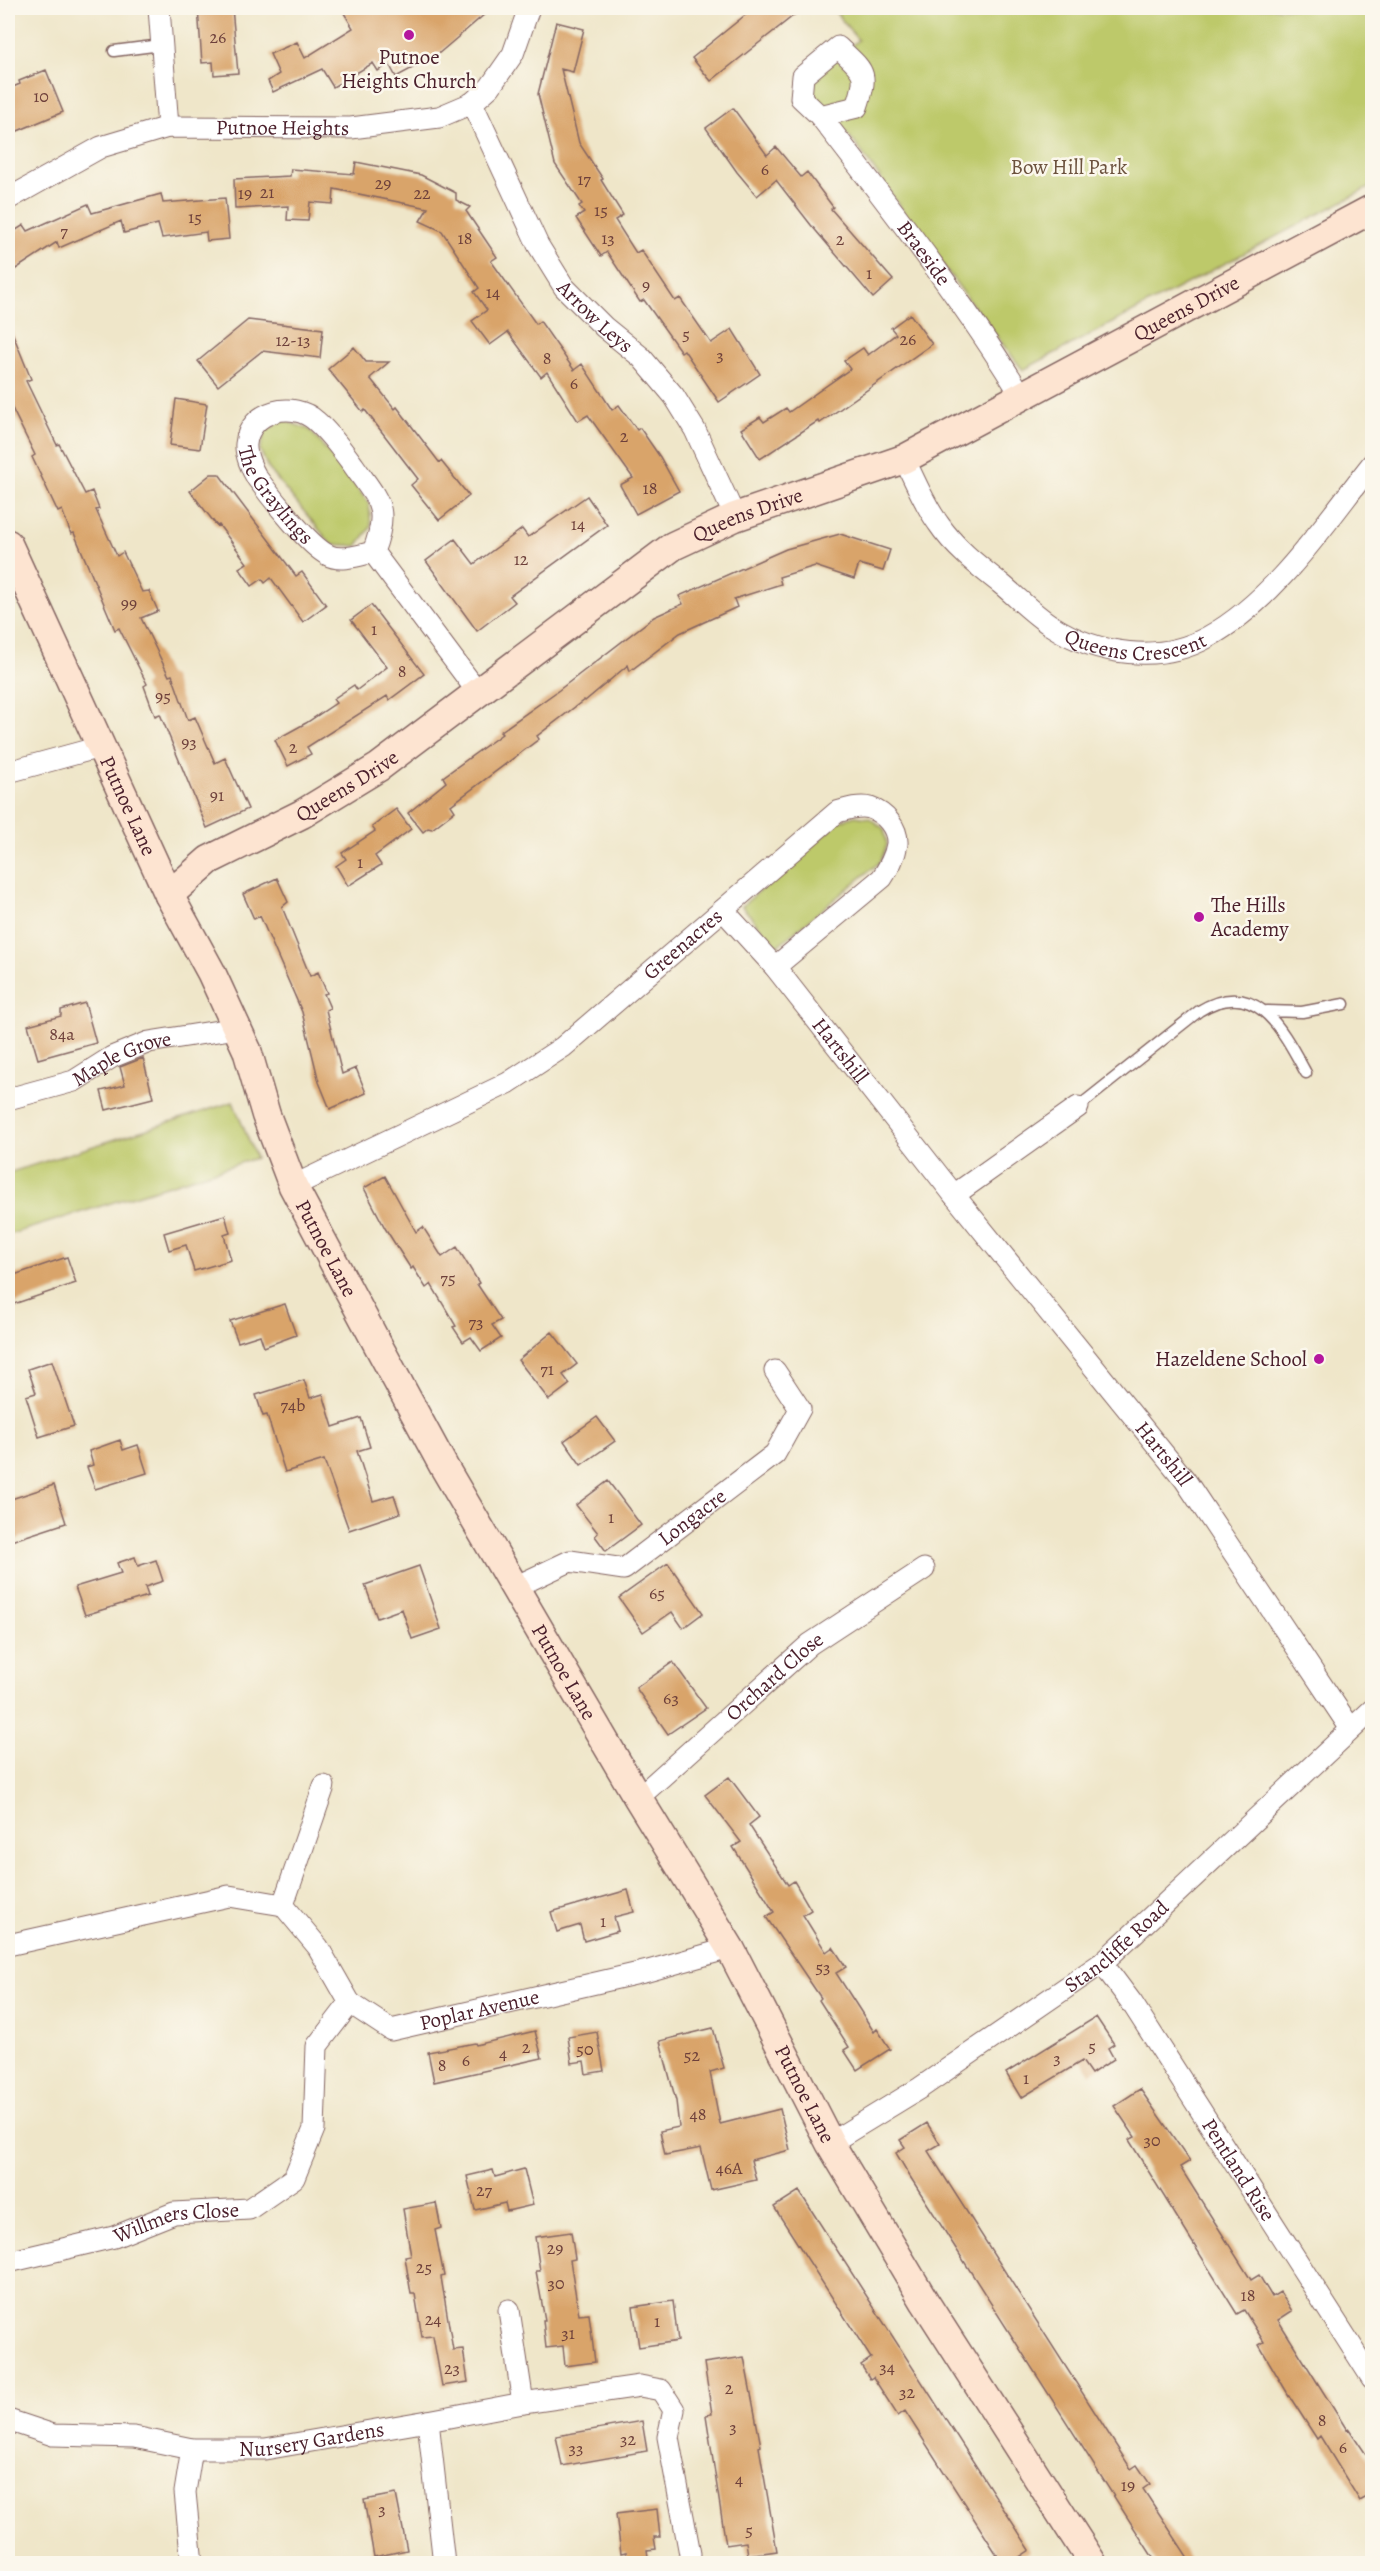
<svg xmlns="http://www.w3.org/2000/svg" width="1380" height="2571" viewBox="0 0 1380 2571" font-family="Alegreya,serif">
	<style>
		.green { fill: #bdc96b; stroke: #84744b; stroke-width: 1.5 }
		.building { fill: #d9a46b }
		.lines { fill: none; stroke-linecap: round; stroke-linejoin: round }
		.lane-casing { stroke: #846562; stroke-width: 13 }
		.street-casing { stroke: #846562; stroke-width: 23 }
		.secondary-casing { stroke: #846562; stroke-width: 31 }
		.lane { stroke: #fff; stroke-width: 10 }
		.street { stroke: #fff; stroke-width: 21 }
		.secondary { stroke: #fde4d1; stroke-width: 28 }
		.poi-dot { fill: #b5179e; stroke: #fbf7ec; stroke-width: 2 }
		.labels { text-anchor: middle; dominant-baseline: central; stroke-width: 5; stroke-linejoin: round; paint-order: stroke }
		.number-label { font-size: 18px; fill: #6e403b }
		.poi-label { font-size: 21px; fill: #4a1f2b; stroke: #fbf7ec }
		.street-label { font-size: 21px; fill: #4a1f2b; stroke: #fbf7ec }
		.park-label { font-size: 21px; fill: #6c523e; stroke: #fbf7ec }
	</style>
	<rect width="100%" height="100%" fill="#fbf7ec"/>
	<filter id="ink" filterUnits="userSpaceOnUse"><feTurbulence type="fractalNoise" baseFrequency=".0167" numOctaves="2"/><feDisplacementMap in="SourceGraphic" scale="12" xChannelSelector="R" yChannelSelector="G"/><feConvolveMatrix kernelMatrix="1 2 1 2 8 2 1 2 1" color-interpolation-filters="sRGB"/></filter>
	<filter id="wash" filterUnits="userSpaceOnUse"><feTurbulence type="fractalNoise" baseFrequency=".008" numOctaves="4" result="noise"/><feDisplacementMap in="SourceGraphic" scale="24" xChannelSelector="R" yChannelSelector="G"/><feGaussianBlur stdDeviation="1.35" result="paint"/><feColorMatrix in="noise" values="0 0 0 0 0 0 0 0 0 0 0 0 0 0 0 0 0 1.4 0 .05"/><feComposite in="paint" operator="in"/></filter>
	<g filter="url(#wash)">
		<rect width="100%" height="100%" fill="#efe6c9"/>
		<path class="green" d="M 832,8 L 1372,8 L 1372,186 L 1023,370 C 981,317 941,263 901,208 C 874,170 848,127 811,98 L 809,80 L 858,40 Z
			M 283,420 L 310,430 L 369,503 L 371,527 L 357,546 L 331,544 L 268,468 L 260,450 L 265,432 Z
			M 855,816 L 869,818 L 884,829 L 887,845 L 880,862 L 776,947 L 742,906 L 840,821 Z
			M 233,1102 L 256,1158 L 8,1235 L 8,1173 Z"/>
		<g id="blocks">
			<path class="building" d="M 198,8 L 232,8 L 238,73 L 214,75 L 213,62 L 202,63 Z
				M 341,8 L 492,8 L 437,55 L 396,77 L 389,64 L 378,71 L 373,63 L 333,87 L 322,69 L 273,92 L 268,81 L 279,74 L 270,54 L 297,42 L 305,58 L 353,28 Z
				M 754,8 L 803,8 L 711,81 L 692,58 Z
				M 556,22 L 584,29 L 573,72 L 561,69 L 579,143 L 603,179 L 601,180 L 623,215 L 615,220 L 636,253 L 641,250 L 675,301 L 680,298 L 711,343 L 732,329 L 760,374 L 719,402 L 684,350 L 681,352 L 644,300 L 640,302 L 607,252 L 601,256 L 576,218 L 584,213 L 579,206 L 582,204 L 555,164 L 538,94 Z
				M 46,70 L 63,112 L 8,135 L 8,89 L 20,84 L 19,81 Z
				M 733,108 L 767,155 L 776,147 L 801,177 L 807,172 L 833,207 L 831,209 L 893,280 L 873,298 L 811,225 L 776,180 L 757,196 L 737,172 L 706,128 Z
				M 356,162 L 421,175 L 456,193 L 456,200 L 470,207 L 466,211 L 497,257 L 491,261 L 536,324 L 540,321 L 574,370 L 582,364 L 612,410 L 619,405 L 637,430 L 640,428 L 660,457 L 679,491 L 636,514 L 620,485 L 633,478 L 588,415 L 578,421 L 547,372 L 541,377 L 508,332 L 490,345 L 472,321 L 487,310 L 474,292 L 479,288 L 442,231 L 420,221 L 428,208 L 334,189 L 333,204 L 310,202 L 308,221 L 287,220 L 288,206 L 235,209 L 234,179 L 290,176 L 291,169 L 354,174 Z
				M 161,194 L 163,203 L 225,198 L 229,239 L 207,241 L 206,232 L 162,238 L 158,224 L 124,233 L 121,221 L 59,248 L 57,242 L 8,274 L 8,235 L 24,225 L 28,231 L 88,204 L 92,213 Z
				M 910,314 L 932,344 L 820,423 L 818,421 L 760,459 L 741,429 L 760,417 L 764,422 L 786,408 L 789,412 L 850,369 L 844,361 L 863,348 L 868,355 L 896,334 L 891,328 Z
				M 248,320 L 323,329 L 320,358 L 262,351 L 218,386 L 198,361 Z
				M 8,322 L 31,379 L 26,381 L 57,445 L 59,444 L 85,494 L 92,491 L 99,509 L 96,510 L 117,556 L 123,552 L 142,592 L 149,591 L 158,611 L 141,618 L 169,676 L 172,675 L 188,720 L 195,717 L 215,763 L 225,758 L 248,809 L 207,828 L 160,714 L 155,716 L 144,686 L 147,684 L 119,628 L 115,630 L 74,533 L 71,534 L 62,510 L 58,512 L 32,457 L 35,455 L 8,400 Z
				M 354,347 L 366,362 L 389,362 L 370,378 L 395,409 L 397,407 L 439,462 L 441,461 L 469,496 L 439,520 L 411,485 L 418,479 L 365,410 L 363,412 L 328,369 Z
				M 176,399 L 207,404 L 200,449 L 170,445 Z
				M 211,474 L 219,474 L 296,576 L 302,572 L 326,605 L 303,622 L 271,578 L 265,583 L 262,579 L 252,586 L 239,568 L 247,563 L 219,525 L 217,526 L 190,491 Z
				M 587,496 L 607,525 L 510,596 L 515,602 L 477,631 L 426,561 L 455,539 L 474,564 L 522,529 L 528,537 Z
				M 840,534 L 890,550 L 883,571 L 859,564 L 854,579 L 815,566 L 779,577 L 781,584 L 734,599 L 737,607 L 680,633 L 630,671 L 628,665 L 585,701 L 584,700 L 537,736 L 539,739 L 451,805 L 455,811 L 432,829 L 428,828 L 423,832 L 408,813 L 446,782 L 443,777 L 502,734 L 500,732 L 559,690 L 654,617 L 683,604 L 679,596 L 786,549 Z
				M 371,605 L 424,674 L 389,700 L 387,696 L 307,747 L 311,754 L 288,766 L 275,740 L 306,723 L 336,703 L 333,699 L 354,685 L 357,690 L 387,667 L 351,620 Z
				M 396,809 L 411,829 L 375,856 L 381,865 L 348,886 L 336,866 L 346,859 L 342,853 L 375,831 L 372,827 Z
				M 277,878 L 288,902 L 282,907 L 310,976 L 318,972 L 327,993 L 324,994 L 330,1008 L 326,1010 L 342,1074 L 356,1068 L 366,1093 L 330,1109 L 319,1082 L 302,1012 L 260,916 L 254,919 L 243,894 Z
				M 85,1003 L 96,1043 L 38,1059 L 28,1025 L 61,1016 L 61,1010 Z
				M 143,1058 L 153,1098 L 106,1110 L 101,1091 L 125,1085 L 120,1067 Z
				M 385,1176 L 416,1232 L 423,1227 L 442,1257 L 457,1247 L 479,1283 L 477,1284 L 501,1320 L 492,1325 L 501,1338 L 481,1351 L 471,1337 L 463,1342 L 453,1327 L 456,1326 L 431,1284 L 426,1288 L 413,1267 L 411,1269 L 385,1228 L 364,1188 Z
				M 225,1215 L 230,1233 L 224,1235 L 231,1260 L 194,1271 L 186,1245 L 169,1250 L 164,1233 Z
				M 67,1257 L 76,1283 L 8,1306 L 8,1277 Z
				M 285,1304 L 296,1335 L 264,1347 L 260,1335 L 238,1342 L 230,1321 Z
				M 552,1332 L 577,1364 L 563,1375 L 570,1384 L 549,1400 L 518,1360 Z
				M 52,1361 L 74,1426 L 39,1437 L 26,1396 L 36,1393 L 28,1369 Z
				M 304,1380 L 310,1398 L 323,1394 L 333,1427 L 361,1418 L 370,1447 L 357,1451 L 373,1501 L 394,1495 L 400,1513 L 349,1530 L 324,1460 L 285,1472 L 267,1415 L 263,1416 L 256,1395 Z
				M 597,1417 L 615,1441 L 581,1465 L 564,1441 Z
				M 120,1440 L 123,1450 L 138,1445 L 147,1473 L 95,1489 L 87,1467 L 93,1465 L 89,1451 Z
				M 608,1481 L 641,1525 L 606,1551 L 595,1536 L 598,1533 L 576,1505 Z
				M 54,1485 L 66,1523 L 8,1542 L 8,1500 Z
				M 135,1557 L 138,1566 L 156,1560 L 163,1581 L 145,1587 L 148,1596 L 85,1615 L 75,1587 L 121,1573 L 117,1563 Z
				M 668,1563 L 703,1613 L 683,1628 L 672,1612 L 643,1632 L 619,1598 Z
				M 419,1566 L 441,1629 L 412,1639 L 402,1609 L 377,1618 L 365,1585 Z
				M 673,1662 L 706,1708 L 668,1734 L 636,1688 Z
				M 729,1777 L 759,1817 L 749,1825 L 788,1885 L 794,1881 L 811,1910 L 803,1915 L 826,1952 L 833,1947 L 846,1967 L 836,1973 L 874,2032 L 877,2029 L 890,2049 L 857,2070 L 844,2050 L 849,2047 L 819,2000 L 821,1998 L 766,1917 L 774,1912 L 733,1847 L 741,1842 L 705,1795 Z
				M 628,1890 L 634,1912 L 614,1917 L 618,1931 L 584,1941 L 580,1925 L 557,1932 L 551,1912 Z
				M 1096,2017 L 1114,2044 L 1108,2048 L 1114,2059 L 1091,2074 L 1082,2061 L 1021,2098 L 1006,2073 Z
				M 713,2028 L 724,2068 L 710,2072 L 720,2124 L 780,2109 L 790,2150 L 751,2160 L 756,2180 L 711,2190 L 701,2148 L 665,2155 L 660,2131 L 679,2127 L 676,2101 L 660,2041 Z
				M 535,2031 L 542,2058 L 434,2082 L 428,2052 L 475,2043 L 476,2045 Z
				M 597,2032 L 604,2071 L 586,2074 L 584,2061 L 572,2063 L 568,2037 Z
				M 1140,2089 L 1190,2161 L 1180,2167 L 1251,2280 L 1259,2275 L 1272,2297 L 1280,2292 L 1292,2311 L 1278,2320 L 1347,2430 L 1349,2429 L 1372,2463 L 1372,2494 L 1360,2501 L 1320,2436 L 1317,2439 L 1288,2394 L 1259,2345 L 1264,2342 L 1244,2310 L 1237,2314 L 1129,2140 L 1135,2137 L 1114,2106 Z
				M 927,2123 L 940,2144 L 928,2151 L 1131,2469 L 1137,2465 L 1150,2484 L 1143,2489 L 1192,2564 L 1157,2564 L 909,2175 L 896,2153 L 905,2147 L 900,2140 Z
				M 524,2169 L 533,2205 L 507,2211 L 505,2203 L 475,2210 L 467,2176 L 493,2170 L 495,2177 Z
				M 799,2191 L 1030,2550 L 1009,2564 L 1003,2564 L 905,2411 L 898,2416 L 873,2377 L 870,2379 L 861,2365 L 871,2358 L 774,2207 Z
				M 436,2203 L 441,2228 L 435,2230 L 444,2276 L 441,2277 L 453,2350 L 463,2349 L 468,2382 L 442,2386 L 433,2336 L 422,2337 L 415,2294 L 411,2294 L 405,2257 L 411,2256 L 403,2209 Z
				M 571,2232 L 575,2259 L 570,2260 L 579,2315 L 589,2314 L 595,2362 L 565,2366 L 563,2346 L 546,2348 L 543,2320 L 545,2320 L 536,2271 L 540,2271 L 535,2237 Z
				M 673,2301 L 678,2341 L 639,2347 L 633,2307 Z
				M 744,2357 L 761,2446 L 759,2447 L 777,2551 L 748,2555 L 746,2542 L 726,2545 L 706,2415 L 712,2414 L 704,2363 Z
				M 642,2421 L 647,2451 L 562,2466 L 556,2436 Z
				M 396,2494 L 407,2550 L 374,2557 L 364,2500 Z
				M 657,2509 L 660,2537 L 654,2537 L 656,2549 L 647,2550 L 649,2564 L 628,2564 L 626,2552 L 621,2553 L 616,2514 Z"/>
		</g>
	</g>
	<g filter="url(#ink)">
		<use href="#blocks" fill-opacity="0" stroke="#846562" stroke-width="1.5"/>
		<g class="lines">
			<g class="lane-casing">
				<path id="lane" d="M 114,51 L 161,45
					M 1267,1011 L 1302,1012 L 1344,1004
					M 1078,1107 L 1199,1011 C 1256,976 1282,1029 1306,1073"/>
			</g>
			<g class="street-casing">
				<g id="street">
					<path d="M 159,8 L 168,127"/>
					<path d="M 838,47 C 864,72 869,71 857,107 L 820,116 L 801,98 L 803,76 Z"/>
					<path id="s1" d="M 472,103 L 538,245 L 564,287 L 604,327 L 641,357 L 674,396 L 695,430 L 735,517"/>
					<path id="s2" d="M 820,116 C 890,207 961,297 1021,395"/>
					<path id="s3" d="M 8,199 L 101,147 L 168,127 L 351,128 L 439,117 L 472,103 L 490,87 L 513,54 L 529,8"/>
					<path id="s4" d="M 904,459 C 915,480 924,504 938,523 C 954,547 977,565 1000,583 C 1017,597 1033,614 1052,626 C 1097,655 1160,664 1208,637 C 1275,600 1325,523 1372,464"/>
					<path id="s5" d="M 373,552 C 390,508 379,502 354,466 C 343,451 330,433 316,421 C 294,400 249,410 246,444 C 245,454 252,470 257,478 C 271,497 309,546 328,555 C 340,562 360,555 373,552 L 477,691"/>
					<path d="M 8,772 L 100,747"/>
					<path id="s6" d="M 723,910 L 775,967 L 954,1195 L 1185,1480 L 1351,1729"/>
					<path id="s7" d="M 8,1099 L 74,1081 L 112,1057 L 149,1042 L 237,1028"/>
					<path id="s8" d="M 293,1186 L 508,1083 L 563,1047 L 837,812 C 847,809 860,805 870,808 C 885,813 898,828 897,844 C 895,857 889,867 882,878 L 775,967"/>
					<path d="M 954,1195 L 1078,1107"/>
					<path id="s9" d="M 515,1587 L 570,1561 L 624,1569 L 775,1454 L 800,1409 L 775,1371"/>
					<path id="s10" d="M 638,1798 L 810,1644 L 924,1569"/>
					<path d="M 283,1905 L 324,1786"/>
					<path id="s11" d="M 8,1945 L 229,1896 L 283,1905 L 318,1947 L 350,2003 L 391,2030 L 648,1971 L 730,1948"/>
					<path id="s12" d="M 1102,1963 L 1132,2003 L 1372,2378"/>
					<path id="s13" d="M 830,2143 L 920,2088 L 1102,1963 L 1372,1710"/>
					<path id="s14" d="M 8,2262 L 114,2237 L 174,2213 L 249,2209 L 294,2178 L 314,2129 L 317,2046 L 350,2003"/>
					<path d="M 523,2403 L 640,2386 L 661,2390 L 674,2410 L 668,2437 L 690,2554"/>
					<path id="s15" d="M 8,2420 L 53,2435 L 134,2437 L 192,2449 L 265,2449 L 428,2421"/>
					<path d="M 192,2564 L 185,2492 L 192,2449"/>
					<path d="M 444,2564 L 428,2421 L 523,2403 L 509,2310"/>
				</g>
			</g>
			<g class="secondary-casing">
				<g id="secondary">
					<path id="s16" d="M 8,544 L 169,895 L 211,972 L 247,1050 L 266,1115 L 293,1186 L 379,1347 L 444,1467 L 638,1798 L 730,1948 L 830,2143 L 925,2302 L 1093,2564"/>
					<path id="s17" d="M 169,895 L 209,860 L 302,814 L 379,767 L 673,546 L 735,517 L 904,459 L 1372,209"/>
				</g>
			</g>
			<use href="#lane" class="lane"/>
			<use href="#street" class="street"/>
			<use href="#secondary" class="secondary"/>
		</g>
	</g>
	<g class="poi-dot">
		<circle cx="409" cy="35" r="6"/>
		<circle cx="1199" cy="917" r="6"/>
		<circle cx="1319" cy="1359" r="6"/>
	</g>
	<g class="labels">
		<g class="number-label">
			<text x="218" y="37">26</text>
			<text x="41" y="96">10</text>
			<text x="765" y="169">6</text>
			<text x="584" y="179">17</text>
			<text x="383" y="183">29</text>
			<text x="267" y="192">21</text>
			<text x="245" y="193">19</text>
			<text x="422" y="193">22</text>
			<text x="601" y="210">15</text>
			<text x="195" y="217">15</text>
			<text x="64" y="231">7</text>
			<text x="465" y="238">18</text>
			<text x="608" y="238">13</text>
			<text x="840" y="239">2</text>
			<text x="869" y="273">1</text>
			<text x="646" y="285">9</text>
			<text x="493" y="292">14</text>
			<text x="686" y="334">5</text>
			<text x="908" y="339">26</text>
			<text x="293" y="340">12-13</text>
			<text x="720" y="355">3</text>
			<text x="547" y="358">8</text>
			<text x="574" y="383">6</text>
			<text x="624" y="436">2</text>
			<text x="650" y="488">18</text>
			<text x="578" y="524">14</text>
			<text x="521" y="559">12</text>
			<text x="129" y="603">99</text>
			<text x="374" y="629">1</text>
			<text x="402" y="671">8</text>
			<text x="163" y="696">95</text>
			<text x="189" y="742">93</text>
			<text x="293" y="747">2</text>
			<text x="217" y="795">91</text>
			<text x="360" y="862">1</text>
			<text x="62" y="1034">84a</text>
			<text x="448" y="1278">75</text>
			<text x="476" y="1322">73</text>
			<text x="547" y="1369">71</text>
			<text x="293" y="1405">74b</text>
			<text x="611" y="1517">1</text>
			<text x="657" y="1593">65</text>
			<text x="671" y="1698">63</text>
			<text x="603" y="1921">1</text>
			<text x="823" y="1967">53</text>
			<text x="1092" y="2046">5</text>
			<text x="526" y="2047">2</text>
			<text x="585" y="2049">50</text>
			<text x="503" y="2053">4</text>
			<text x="692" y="2055">52</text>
			<text x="1057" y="2058">3</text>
			<text x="466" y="2060">6</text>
			<text x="442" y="2065">8</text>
			<text x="1026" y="2078">1</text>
			<text x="698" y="2114">48</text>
			<text x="1152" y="2140">30</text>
			<text x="729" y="2168">46A</text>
			<text x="484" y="2190">27</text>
			<text x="555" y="2248">29</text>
			<text x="424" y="2267">25</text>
			<text x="556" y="2283">30</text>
			<text x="1248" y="2295">18</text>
			<text x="433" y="2319">24</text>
			<text x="657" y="2321">1</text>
			<text x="568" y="2333">31</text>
			<text x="887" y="2367">34</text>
			<text x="452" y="2368">23</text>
			<text x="729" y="2388">2</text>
			<text x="907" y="2392">32</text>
			<text x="1322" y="2420">8</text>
			<text x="733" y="2427">3</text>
			<text x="628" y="2439">32</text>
			<text x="1343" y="2447">6</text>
			<text x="576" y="2448">33</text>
			<text x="739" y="2479">4</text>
			<text x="1128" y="2485">19</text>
			<text x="382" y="2509">3</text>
			<text x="749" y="2530">5</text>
		</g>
		<g class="poi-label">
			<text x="409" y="57">Putnoe<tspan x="409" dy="24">Heights Church</tspan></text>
			<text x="1211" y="905" text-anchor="start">The Hills<tspan x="1211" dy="24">Academy</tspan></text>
			<text x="1307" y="1359" text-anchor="end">Hazeldene School</text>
		</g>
		<g class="street-label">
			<text stroke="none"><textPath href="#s3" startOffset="291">Putnoe Heights</textPath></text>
			<text stroke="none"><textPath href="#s2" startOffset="172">Braeside</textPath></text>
			<text stroke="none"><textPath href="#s17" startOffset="1182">Queens Drive</textPath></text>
			<text stroke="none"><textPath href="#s1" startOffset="249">Arrow Leys</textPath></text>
			<text stroke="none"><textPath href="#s5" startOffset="304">The Graylings</textPath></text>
			<text stroke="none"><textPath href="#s17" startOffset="696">Queens Drive</textPath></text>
			<text stroke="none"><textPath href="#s4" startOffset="315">Queens Crescent</textPath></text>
			<text stroke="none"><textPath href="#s17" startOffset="210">Queens Drive</textPath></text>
			<text stroke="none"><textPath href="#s16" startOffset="288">Putnoe Lane</textPath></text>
			<text stroke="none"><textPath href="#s8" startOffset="462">Greenacres</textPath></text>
			<text stroke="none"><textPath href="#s6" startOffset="183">Hartshill</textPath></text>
			<text stroke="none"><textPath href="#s7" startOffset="122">Maple Grove</textPath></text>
			<text stroke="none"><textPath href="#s16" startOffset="774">Putnoe Lane</textPath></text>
			<text stroke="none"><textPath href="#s6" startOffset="700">Hartshill</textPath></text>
			<text stroke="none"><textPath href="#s9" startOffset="201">Longacre</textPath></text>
			<text stroke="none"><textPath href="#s16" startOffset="1260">Putnoe Lane</textPath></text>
			<text stroke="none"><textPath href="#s10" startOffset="183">Orchard Close</textPath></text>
			<text stroke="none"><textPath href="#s13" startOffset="348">Stancliffe Road</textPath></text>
			<text stroke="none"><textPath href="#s11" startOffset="540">Poplar Avenue</textPath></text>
			<text stroke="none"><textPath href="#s16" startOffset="1746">Putnoe Lane</textPath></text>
			<text stroke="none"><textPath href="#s12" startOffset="248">Pentland Rise</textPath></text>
			<text stroke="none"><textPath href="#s14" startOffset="174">Willmers Close</textPath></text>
			<text stroke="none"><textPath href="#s15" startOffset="308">Nursery Gardens</textPath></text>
		</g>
		<g class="park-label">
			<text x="1069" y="167">Bow Hill Park</text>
		</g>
	</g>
	<rect width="1380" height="2571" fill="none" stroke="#fbf7ec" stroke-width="30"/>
</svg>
